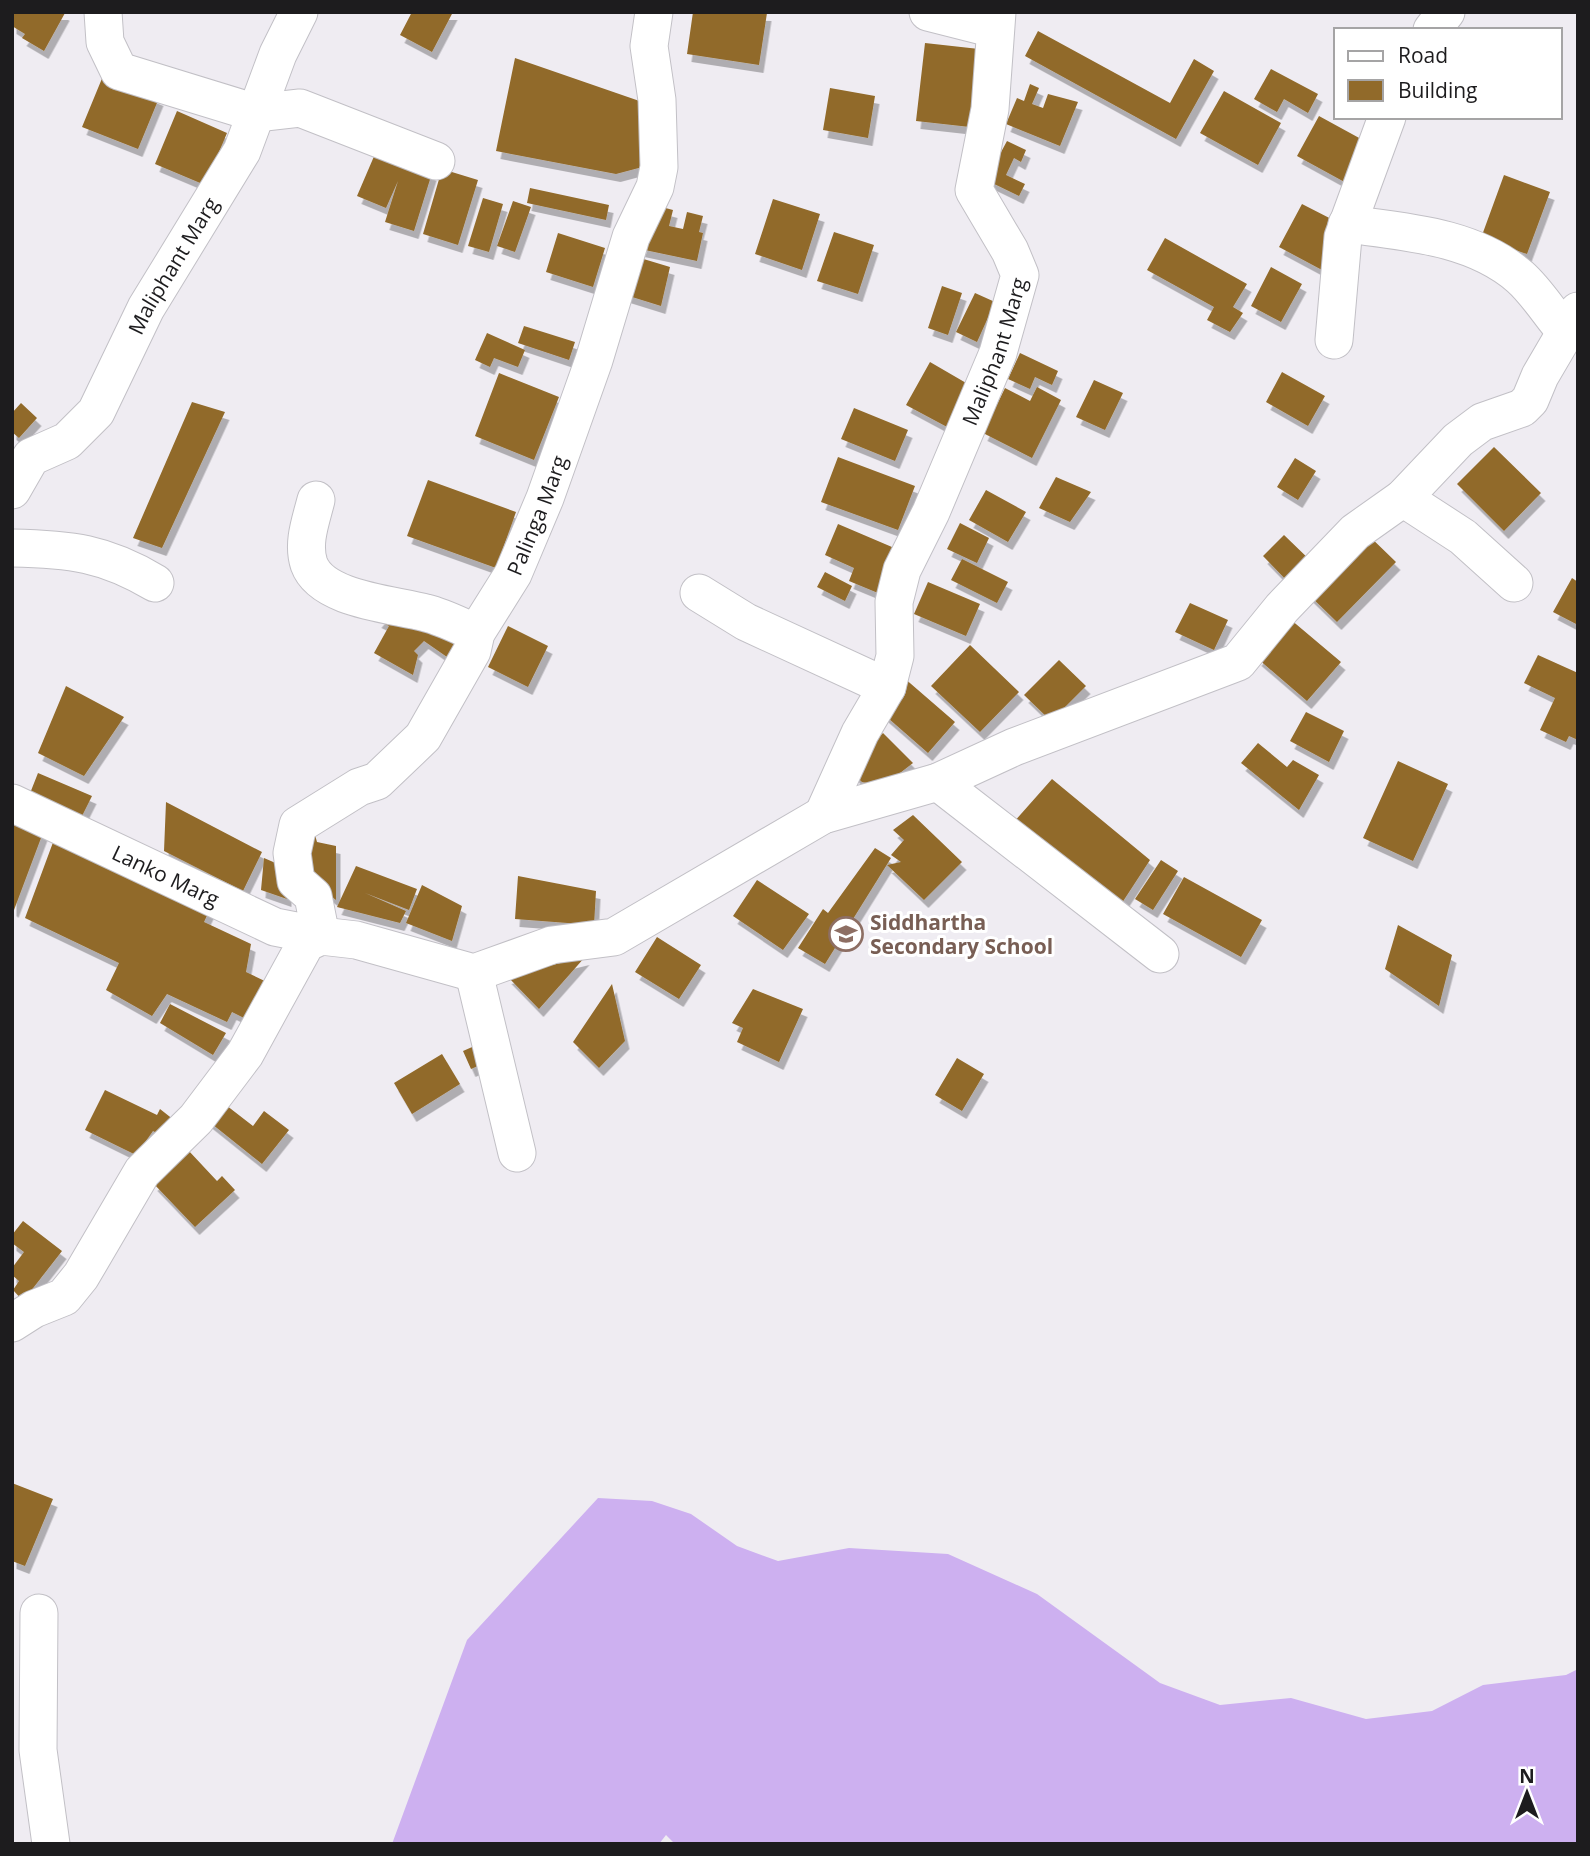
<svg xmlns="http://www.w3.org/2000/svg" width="1590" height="1856" viewBox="0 0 1590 1856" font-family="'Open Sans',sans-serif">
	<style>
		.forest { fill: #cdb0f0 }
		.building { fill: #916a2a; filter: url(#shadow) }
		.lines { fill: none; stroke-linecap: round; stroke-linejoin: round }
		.minor-casing { stroke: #c2c0c6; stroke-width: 39 }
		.minor { stroke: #fff; stroke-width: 37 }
		.labels { text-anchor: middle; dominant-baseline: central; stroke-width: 6; stroke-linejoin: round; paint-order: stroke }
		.street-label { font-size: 21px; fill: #1d1c1e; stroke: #fff }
		.education-label { font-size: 21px; font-weight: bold; fill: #785e54; stroke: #fff; text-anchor: start }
	</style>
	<defs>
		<filter id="shadow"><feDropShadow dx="4.5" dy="8" stdDeviation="0" flood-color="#0004"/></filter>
	</defs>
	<rect width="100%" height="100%" fill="#efecf2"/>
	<path class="forest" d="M 598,1498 L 652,1501 L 691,1514 L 737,1546 L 778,1561 L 849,1548 L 948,1554 L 1037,1594 L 1160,1683 L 1220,1705 L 1291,1698 L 1366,1719 L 1432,1711 L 1483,1685 L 1566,1675 L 1578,1669 L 1578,1844 L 675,1844 L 666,1835 L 659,1844 L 392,1844 L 467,1640 Z"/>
	<path class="building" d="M 12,12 L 64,12 L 65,13 L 44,51 L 22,38 L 25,34 L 12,26 Z
		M 412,12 L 453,12 L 432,52 L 400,35 Z
		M 693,12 L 767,13 L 759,65 L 687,54 Z
		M 1038,31 L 1170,103 L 1194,59 L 1214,71 L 1176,139 L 1025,56 Z
		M 925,43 L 979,49 L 970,127 L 916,121 Z
		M 515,58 L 651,105 L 650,165 L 616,174 L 496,151 Z
		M 1271,69 L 1318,94 L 1308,113 L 1284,99 L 1277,112 L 1254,99 Z
		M 103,76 L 159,98 L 138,149 L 82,127 Z
		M 1030,84 L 1039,88 L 1032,104 L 1043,108 L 1048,94 L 1078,102 L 1060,146 L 1006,124 L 1017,98 L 1024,101 Z
		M 830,88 L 875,96 L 868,138 L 823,130 Z
		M 1224,91 L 1281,123 L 1258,165 L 1200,133 Z
		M 177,111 L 227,133 L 205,185 L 155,164 Z
		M 1319,116 L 1372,145 L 1350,185 L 1297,156 Z
		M 1007,141 L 1026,150 L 1021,162 L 1014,158 L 1006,175 L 1025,184 L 1019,196 L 986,180 Z
		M 378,147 L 432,173 L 414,231 L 385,222 L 398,181 L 386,208 L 357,196 Z
		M 442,169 L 478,180 L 458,245 L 423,234 Z
		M 1504,175 L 1550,192 L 1527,254 L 1481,238 Z
		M 530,188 L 609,205 L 606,220 L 527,203 Z
		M 483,198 L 503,204 L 489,252 L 468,246 Z
		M 773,199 L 820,214 L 802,270 L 755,254 Z
		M 513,201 L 531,207 L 515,252 L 497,246 Z
		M 1302,204 L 1345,226 L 1322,270 L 1279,247 Z
		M 658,206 L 673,210 L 669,226 L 683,229 L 687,212 L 703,216 L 699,232 L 703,233 L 697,261 L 640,249 Z
		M 834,232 L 874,245 L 858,294 L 817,281 Z
		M 558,233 L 605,248 L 593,287 L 546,272 Z
		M 1165,238 L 1247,284 L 1233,307 L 1243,313 L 1230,332 L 1207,320 L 1214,307 L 1147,270 Z
		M 627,254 L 670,267 L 661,306 L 616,292 Z
		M 1271,267 L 1302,284 L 1281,322 L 1251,306 Z
		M 942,286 L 962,293 L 948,335 L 928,328 Z
		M 975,293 L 995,302 L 977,342 L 956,332 Z
		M 524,326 L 575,342 L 569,360 L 518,343 Z
		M 487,333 L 525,350 L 518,367 L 494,358 L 490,367 L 475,360 Z
		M 1020,353 L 1058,371 L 1052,385 L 1035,377 L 1030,389 L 1008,379 Z
		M 930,362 L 973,387 L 949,428 L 906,405 Z
		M 1282,372 L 1325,396 L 1308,426 L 1266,402 Z
		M 499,373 L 559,397 L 534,460 L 475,436 Z
		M 1094,380 L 1123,393 L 1105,430 L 1076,417 Z
		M 1037,387 L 1061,400 L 1032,458 L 983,433 L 1005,388 L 1030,401 Z
		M 192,402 L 225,412 L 162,548 L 133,538 Z
		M 21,403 L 37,418 L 19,438 L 12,432 L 12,413 Z
		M 854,408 L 908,430 L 895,461 L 841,439 Z
		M 1494,447 L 1541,493 L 1504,531 L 1457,484 Z
		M 838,457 L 915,486 L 898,530 L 821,502 Z
		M 1295,458 L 1316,471 L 1298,500 L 1277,487 Z
		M 1056,477 L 1091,492 L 1070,522 L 1039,508 Z
		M 428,480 L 516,512 L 496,568 L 407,536 Z
		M 986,490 L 1026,512 L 1008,542 L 969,520 Z
		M 960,523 L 989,538 L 977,563 L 947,549 Z
		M 838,524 L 899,550 L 878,593 L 849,581 L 854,568 L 825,555 Z
		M 1364,531 L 1396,562 L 1337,622 L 1305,591 Z
		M 1284,535 L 1313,563 L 1291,585 L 1263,556 Z
		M 962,559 L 1008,582 L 997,603 L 951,580 Z
		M 825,572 L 852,586 L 845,601 L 817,587 Z
		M 1572,578 L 1578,582 L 1578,625 L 1553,612 Z
		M 928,582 L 980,604 L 966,636 L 914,614 Z
		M 1190,603 L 1228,620 L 1214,650 L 1175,632 Z
		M 387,608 L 458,641 L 447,657 L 424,641 L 414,651 L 418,655 L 413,675 L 374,653 L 389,626 L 377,620 Z
		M 1290,619 L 1341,662 L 1307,701 L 1257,658 Z
		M 508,626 L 548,646 L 528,687 L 488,667 Z
		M 970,645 L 1019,692 L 980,732 L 931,686 Z
		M 1538,655 L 1578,673 L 1578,740 L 1569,736 L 1566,742 L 1540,730 L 1555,698 L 1524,683 Z
		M 1059,660 L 1086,686 L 1051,721 L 1024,695 Z
		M 903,677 L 955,722 L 928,753 L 880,711 Z
		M 66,686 L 124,717 L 84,776 L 38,753 Z
		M 1306,712 L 1344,731 L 1329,762 L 1290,741 Z
		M 883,733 L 913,763 L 883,786 L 862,782 L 851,771 L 853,762 Z
		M 1258,743 L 1287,767 L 1293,760 L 1319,775 L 1299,810 L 1241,763 Z
		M 1398,761 L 1448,784 L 1413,861 L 1363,838 Z
		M 38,773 L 92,796 L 74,832 L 25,806 Z
		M 1052,779 L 1150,860 L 1118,909 L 1013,823 Z
		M 166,802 L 262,852 L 243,891 L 164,851 Z
		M 12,813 L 44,830 L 14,910 L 12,908 Z
		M 913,815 L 962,862 L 924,900 L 887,865 L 901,862 L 891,855 L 904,840 L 893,830 Z
		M 315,835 L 317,842 L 336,846 L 336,900 L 299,873 Z
		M 55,837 L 136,872 L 133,881 L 211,907 L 204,922 L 251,944 L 246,972 L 273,985 L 254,1023 L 232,1012 L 227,1022 L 167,994 L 152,1016 L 106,990 L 119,963 L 25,918 Z
		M 875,848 L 891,858 L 825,964 L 798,948 L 823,909 L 828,913 Z
		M 264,858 L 287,868 L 287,899 L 261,890 Z
		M 1161,860 L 1178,871 L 1153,910 L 1135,899 Z
		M 356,866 L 417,889 L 409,910 L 365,893 L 406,911 L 400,923 L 337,907 Z
		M 518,876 L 596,891 L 594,925 L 515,919 Z
		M 1184,877 L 1262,920 L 1241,957 L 1163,914 Z
		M 757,880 L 809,914 L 783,950 L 733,916 Z
		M 422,885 L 462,906 L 452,941 L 406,923 Z
		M 1398,925 L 1452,955 L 1439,1006 L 1385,969 Z
		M 657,937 L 701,965 L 679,999 L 635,972 Z
		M 585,957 L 539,1009 L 507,976 Z
		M 612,984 L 625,1041 L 599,1068 L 573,1042 Z
		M 753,989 L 803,1009 L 779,1062 L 737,1042 L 743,1028 L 732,1023 Z
		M 170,1004 L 226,1033 L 213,1055 L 160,1023 Z
		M 479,1044 L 487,1062 L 471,1069 L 463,1051 Z
		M 442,1054 L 460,1084 L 412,1114 L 394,1083 Z
		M 957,1058 L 984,1074 L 962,1111 L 935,1095 Z
		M 105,1090 L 157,1115 L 160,1109 L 179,1124 L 171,1140 L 153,1131 L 136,1155 L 85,1130 Z
		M 222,1102 L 253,1126 L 264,1111 L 289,1130 L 262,1164 L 207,1120 Z
		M 188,1150 L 217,1181 L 222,1176 L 235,1190 L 195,1227 L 153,1183 Z
		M 23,1221 L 62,1251 L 23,1301 L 13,1290 L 19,1281 L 12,1275 L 12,1268 L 24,1252 L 12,1243 L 12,1235 Z
		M 12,1483 L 53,1499 L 25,1566 L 12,1561 Z"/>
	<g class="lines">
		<g class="minor-casing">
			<g id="minor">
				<path d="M 103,12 L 105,42 L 119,71 L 256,113 L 300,108 L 436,161"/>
				<path d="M 928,12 L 995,29"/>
				<path d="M 1432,30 L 1446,12"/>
				<path d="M 1347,224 C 1406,232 1473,236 1520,277 C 1537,292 1550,314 1565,331"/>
				<path d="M 1334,340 L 1343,237 L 1387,117"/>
				<path id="s1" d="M 12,490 L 31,457 L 67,441 L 96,412 L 146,308 L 242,151 L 278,54 L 299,12"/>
				<path d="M 1403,498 L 1463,537 L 1514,583"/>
				<path d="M 316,500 C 311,520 302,543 309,564 C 322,600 393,604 426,613 C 443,617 460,626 476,633"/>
				<path d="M 12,548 C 70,549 105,553 155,583"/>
				<path d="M 699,593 L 746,622 L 887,687"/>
				<path d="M 938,782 L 1160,954"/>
				<path id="s2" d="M 12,803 L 275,927 L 321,936 L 313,896 L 296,881 L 292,853 L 298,825 L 359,787 L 377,781 L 423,737 L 472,651 L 476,633 L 513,574 L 545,498 L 594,360 L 631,237 L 655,187 L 659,167 L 657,100 L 649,46 L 654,12"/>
				<path id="s3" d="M 823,815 L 860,733 L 887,687 L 895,656 L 894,602 L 902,570 L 931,512 L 998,353 L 1020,275 L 1010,251 L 974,190 L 990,109 L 997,12"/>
				<path d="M 474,973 L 517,1153"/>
				<path d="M 12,1323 L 34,1309 L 64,1297 L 81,1276 L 142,1172 L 196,1119 L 245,1054 L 306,943 L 321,936 L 356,940 L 474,973 L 552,945 L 614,937 L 823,815 L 938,782 L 1014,747 L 1238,662 L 1282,608 L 1355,532 L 1403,498 L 1458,440 L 1482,422 L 1522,408 L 1530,400 L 1540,376 L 1578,311"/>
				<path d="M 39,1613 L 38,1750 L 51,1844"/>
			</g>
		</g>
		<use href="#minor" class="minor"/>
	</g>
	<defs>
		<g id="school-ring" transform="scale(1.75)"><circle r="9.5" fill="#fff" stroke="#8d6e63" stroke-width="1.5"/><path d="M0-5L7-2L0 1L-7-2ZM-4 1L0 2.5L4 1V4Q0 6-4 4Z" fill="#8d6e63"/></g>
	</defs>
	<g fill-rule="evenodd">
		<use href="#school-ring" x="846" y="934"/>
	</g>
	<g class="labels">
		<g class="street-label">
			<text stroke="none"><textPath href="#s1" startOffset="284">Maliphant Marg</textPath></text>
			<text stroke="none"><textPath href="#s3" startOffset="500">Maliphant Marg</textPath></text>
			<text stroke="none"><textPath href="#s2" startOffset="863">Palinga Marg</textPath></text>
			<text stroke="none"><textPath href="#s2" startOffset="170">Lanko Marg</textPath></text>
		</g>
		<g class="education-label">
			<text x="870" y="922">Siddhartha<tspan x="870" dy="24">Secondary School</tspan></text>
		</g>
	</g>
	<rect width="1590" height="1856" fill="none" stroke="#1d1c1e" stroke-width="28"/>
	<rect x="1334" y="28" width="228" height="91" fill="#ffffff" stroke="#a5a4a5" stroke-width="2"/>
	<rect x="1348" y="51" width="35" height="10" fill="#ffffff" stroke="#a5a4a5" stroke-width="2"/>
	<text x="1398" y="63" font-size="21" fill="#1d1c1e">Road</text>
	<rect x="1348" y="80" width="35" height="21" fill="#916a2a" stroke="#a5a4a5" stroke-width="2"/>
	<text x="1398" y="98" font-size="21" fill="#1d1c1e">Building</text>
	<g transform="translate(1527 1793)" stroke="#ffffff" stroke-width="5" paint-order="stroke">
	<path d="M0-5L12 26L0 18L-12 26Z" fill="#1d1c1e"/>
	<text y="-10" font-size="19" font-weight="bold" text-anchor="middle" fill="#1d1c1e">N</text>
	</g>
</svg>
